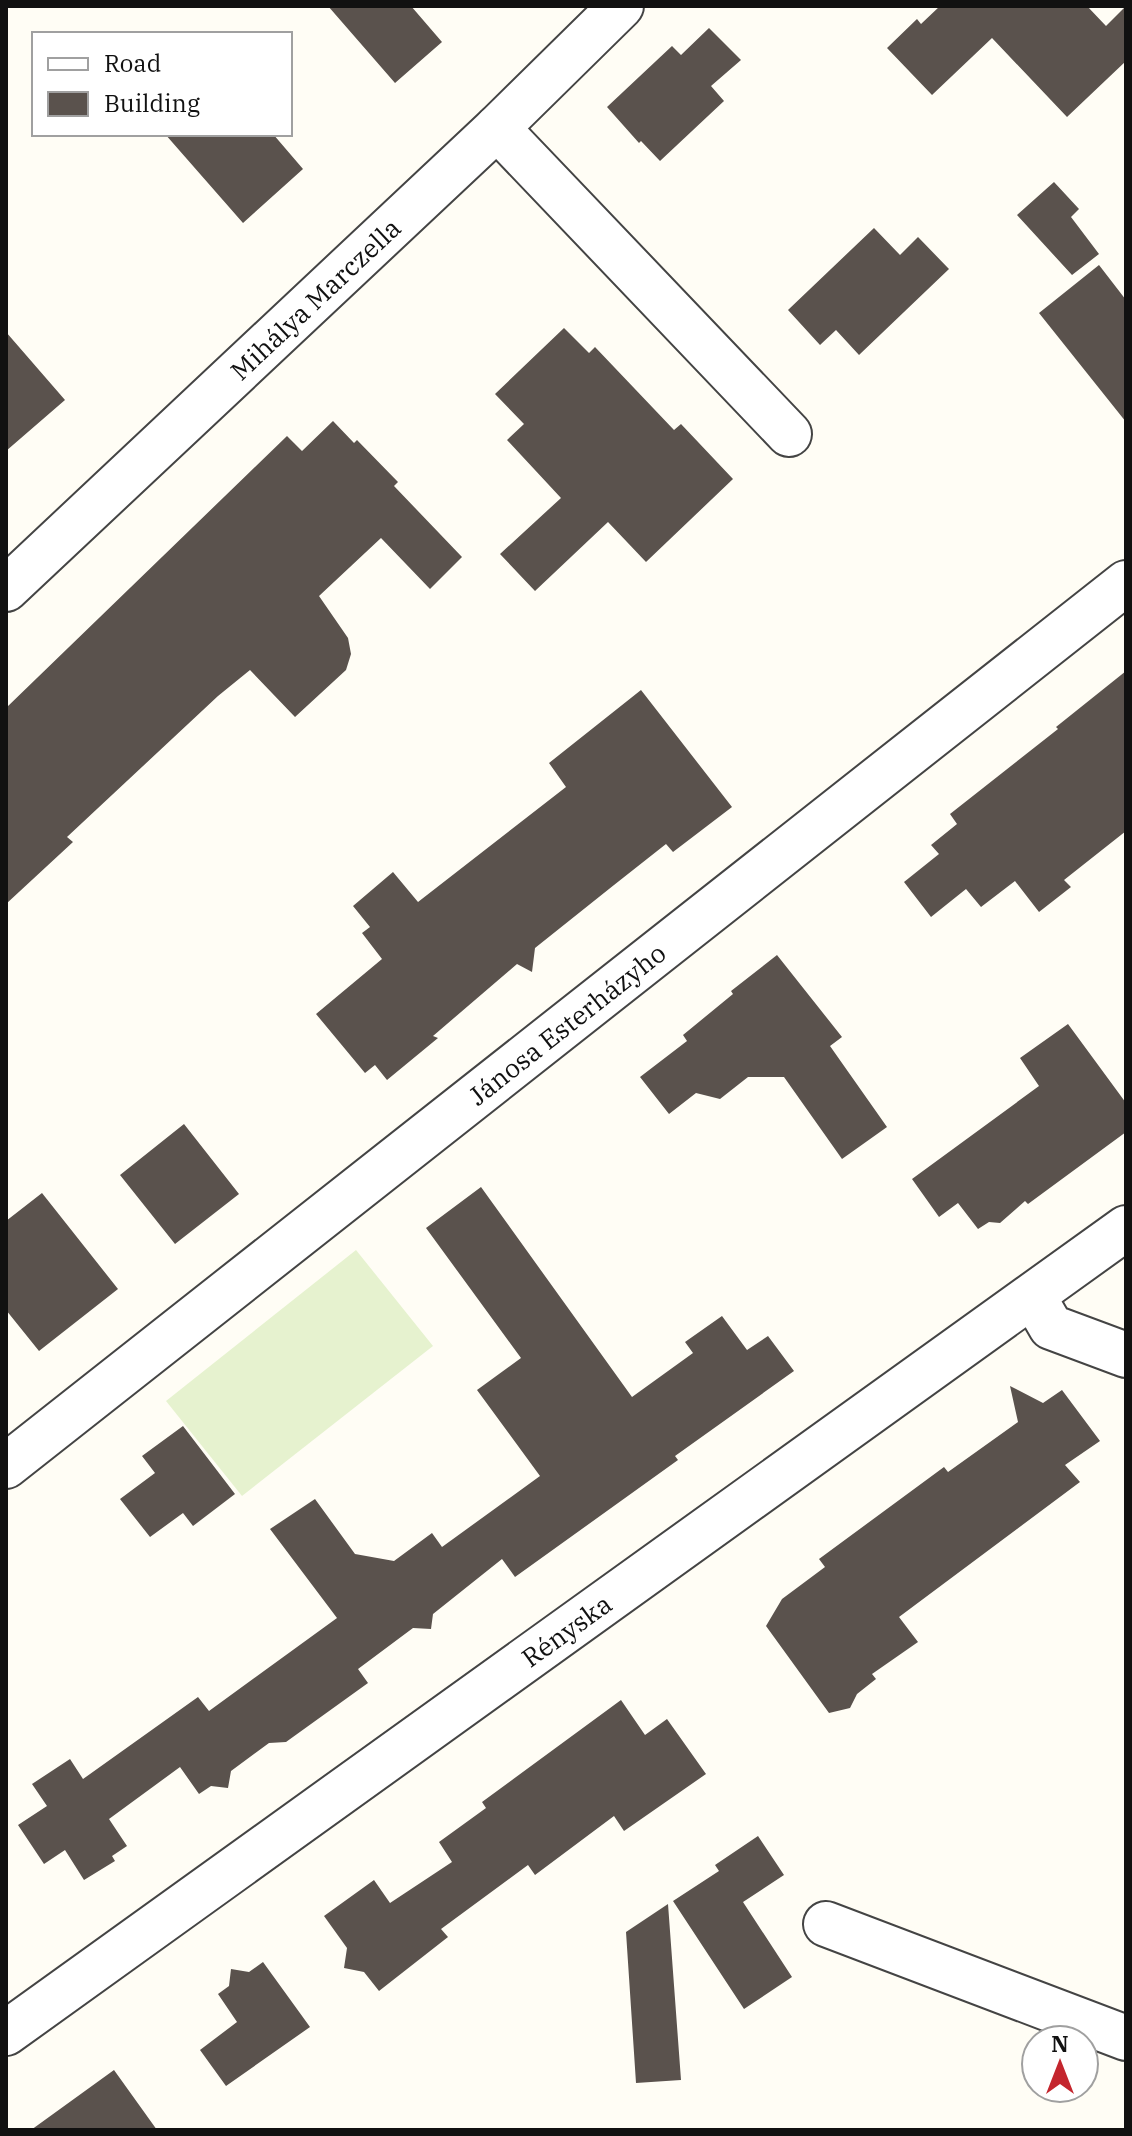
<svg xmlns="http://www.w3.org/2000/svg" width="1132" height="2136" viewBox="0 0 1132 2136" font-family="'IBM Plex Serif',serif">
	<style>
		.pitch { fill: #e6f2cf }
		.building { fill: #5a524d }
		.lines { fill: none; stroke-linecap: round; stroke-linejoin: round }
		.minor-casing { stroke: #444; stroke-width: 48 }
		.minor { stroke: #fff; stroke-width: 44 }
		.labels { text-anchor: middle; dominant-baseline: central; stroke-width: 8; stroke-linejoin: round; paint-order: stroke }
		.street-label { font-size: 26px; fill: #111; stroke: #fff }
	</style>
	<rect width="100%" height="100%" fill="#fffdf5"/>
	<path class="pitch" d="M 356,1250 L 433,1346 L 242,1496 L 166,1401 Z"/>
	<path class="building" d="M 328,6 L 411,6 L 442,42 L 395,83 Z
		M 940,6 L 1087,6 L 1106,26 L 1126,6 L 1126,61 L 1067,117 L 992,38 L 932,95 L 887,48 L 917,19 L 921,24 Z
		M 709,28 L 741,60 L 711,86 L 724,101 L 660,161 L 641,141 L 639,143 L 607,107 L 672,46 L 681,55 Z
		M 165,134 L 273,134 L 303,169 L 243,223 Z
		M 1054,182 L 1079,209 L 1071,217 L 1099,254 L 1072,275 L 1017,215 Z
		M 874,228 L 900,255 L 918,237 L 949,269 L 859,355 L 836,330 L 820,345 L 788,310 Z
		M 1099,265 L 1126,300 L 1126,422 L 1039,313 Z
		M 564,328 L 589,353 L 595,347 L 674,430 L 681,424 L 733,479 L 646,562 L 608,522 L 535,591 L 500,554 L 561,498 L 507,440 L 524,424 L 495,394 Z
		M 6,332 L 65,400 L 6,451 Z
		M 333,421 L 354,443 L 357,440 L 398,482 L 394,486 L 462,557 L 430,589 L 381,538 L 319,596 L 348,638 L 351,654 L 346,670 L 295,717 L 250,670 L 218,696 L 67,837 L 73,842 L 6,904 L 6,708 L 287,436 L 302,451 Z
		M 1126,671 L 1126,831 L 1064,880 L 1071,887 L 1039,912 L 1015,881 L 981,907 L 966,889 L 931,917 L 904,882 L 939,854 L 931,845 L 957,824 L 950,814 L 1058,729 L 1056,727 Z
		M 641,690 L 732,807 L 673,852 L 666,844 L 614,885 L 535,948 L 532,972 L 517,964 L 433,1036 L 438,1038 L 387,1080 L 375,1065 L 365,1073 L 316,1014 L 382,959 L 362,933 L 370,927 L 353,906 L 393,872 L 418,902 L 566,787 L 549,763 Z
		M 777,955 L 842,1037 L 830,1046 L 887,1127 L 842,1159 L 784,1077 L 748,1077 L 720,1099 L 696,1093 L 669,1114 L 640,1077 L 687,1041 L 683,1035 L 733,994 L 731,991 Z
		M 1068,1024 L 1126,1103 L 1126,1132 L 1028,1204 L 1025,1201 L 1000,1223 L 989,1222 L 978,1229 L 958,1203 L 939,1217 L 912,1179 L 1039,1086 L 1020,1058 Z
		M 184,1124 L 239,1194 L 175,1244 L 120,1175 Z
		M 481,1187 L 632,1397 L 693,1353 L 685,1342 L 722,1316 L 747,1350 L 768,1336 L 794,1371 L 675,1456 L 678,1460 L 515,1577 L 502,1559 L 433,1614 L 431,1629 L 413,1628 L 358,1669 L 368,1683 L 286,1742 L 269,1743 L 231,1771 L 228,1788 L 211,1786 L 199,1794 L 180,1767 L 109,1819 L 127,1846 L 112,1856 L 115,1861 L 84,1880 L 65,1850 L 44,1864 L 18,1825 L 47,1806 L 32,1784 L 70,1759 L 83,1779 L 198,1697 L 209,1711 L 337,1618 L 270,1529 L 315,1499 L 355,1554 L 394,1561 L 432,1533 L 442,1547 L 540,1476 L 477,1390 L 521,1358 L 426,1228 Z
		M 42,1193 L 118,1289 L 39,1351 L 6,1310 L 6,1221 Z
		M 1010,1386 L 1043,1403 L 1062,1390 L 1100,1441 L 1065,1465 L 1080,1482 L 899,1617 L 918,1642 L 872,1674 L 876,1679 L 857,1694 L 850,1708 L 829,1713 L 766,1626 L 782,1599 L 825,1567 L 819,1559 L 944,1467 L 948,1472 L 1018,1422 Z
		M 183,1426 L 235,1494 L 193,1526 L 183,1513 L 150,1537 L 120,1499 L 155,1473 L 142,1456 Z
		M 621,1700 L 645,1735 L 667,1719 L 706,1774 L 624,1831 L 614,1816 L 535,1875 L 528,1865 L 441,1929 L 448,1937 L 379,1991 L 364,1972 L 344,1968 L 347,1948 L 324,1916 L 374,1880 L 390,1903 L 452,1862 L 439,1842 L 486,1808 L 482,1802 Z
		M 758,1836 L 784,1875 L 743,1902 L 792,1977 L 744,2009 L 673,1901 L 719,1871 L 715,1865 Z
		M 668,1904 L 681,2080 L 636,2083 L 626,1932 Z
		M 263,1962 L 310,2027 L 226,2086 L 200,2050 L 237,2022 L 218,1994 L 229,1986 L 231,1969 L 249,1972 Z
		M 114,2070 L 157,2130 L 31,2130 Z"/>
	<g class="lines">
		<g class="minor-casing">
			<g id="minor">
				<path d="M 497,128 L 789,434"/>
				<path id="s1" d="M 6,589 L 497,128 L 621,6"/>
				<path d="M 1033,1296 L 1051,1327 L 1126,1355"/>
				<path id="s2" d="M 6,1466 L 1126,583"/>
				<path d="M 826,1924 L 1126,2038"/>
				<path id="s3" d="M 6,2033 L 1126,1228"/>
			</g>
		</g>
		<use href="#minor" class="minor"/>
	</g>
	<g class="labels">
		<g class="street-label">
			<text stroke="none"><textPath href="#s1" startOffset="424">Mihálya Marczella</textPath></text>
			<text stroke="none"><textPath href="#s2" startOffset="714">Jánosa Esterházyho</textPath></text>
			<text stroke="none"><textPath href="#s3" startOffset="690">Rényska</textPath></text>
		</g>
	</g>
	<rect width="1132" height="2136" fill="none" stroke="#111111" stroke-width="16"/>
	<rect x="32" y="32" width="260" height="104" fill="#ffffff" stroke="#a0a0a0" stroke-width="2"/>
	<rect x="48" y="58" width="40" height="12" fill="#ffffff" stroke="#a0a0a0" stroke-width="2"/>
	<text x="104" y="72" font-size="24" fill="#111111">Road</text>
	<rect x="48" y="92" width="40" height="24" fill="#5a524d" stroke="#a0a0a0" stroke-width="2"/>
	<text x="104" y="112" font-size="24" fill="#111111">Building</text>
	<g transform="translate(1060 2064)"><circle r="38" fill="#ffffff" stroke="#a0a0a0" stroke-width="2"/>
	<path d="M0-6L14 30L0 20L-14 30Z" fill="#c4262e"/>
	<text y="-12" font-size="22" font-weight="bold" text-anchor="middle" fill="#111111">N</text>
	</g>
</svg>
